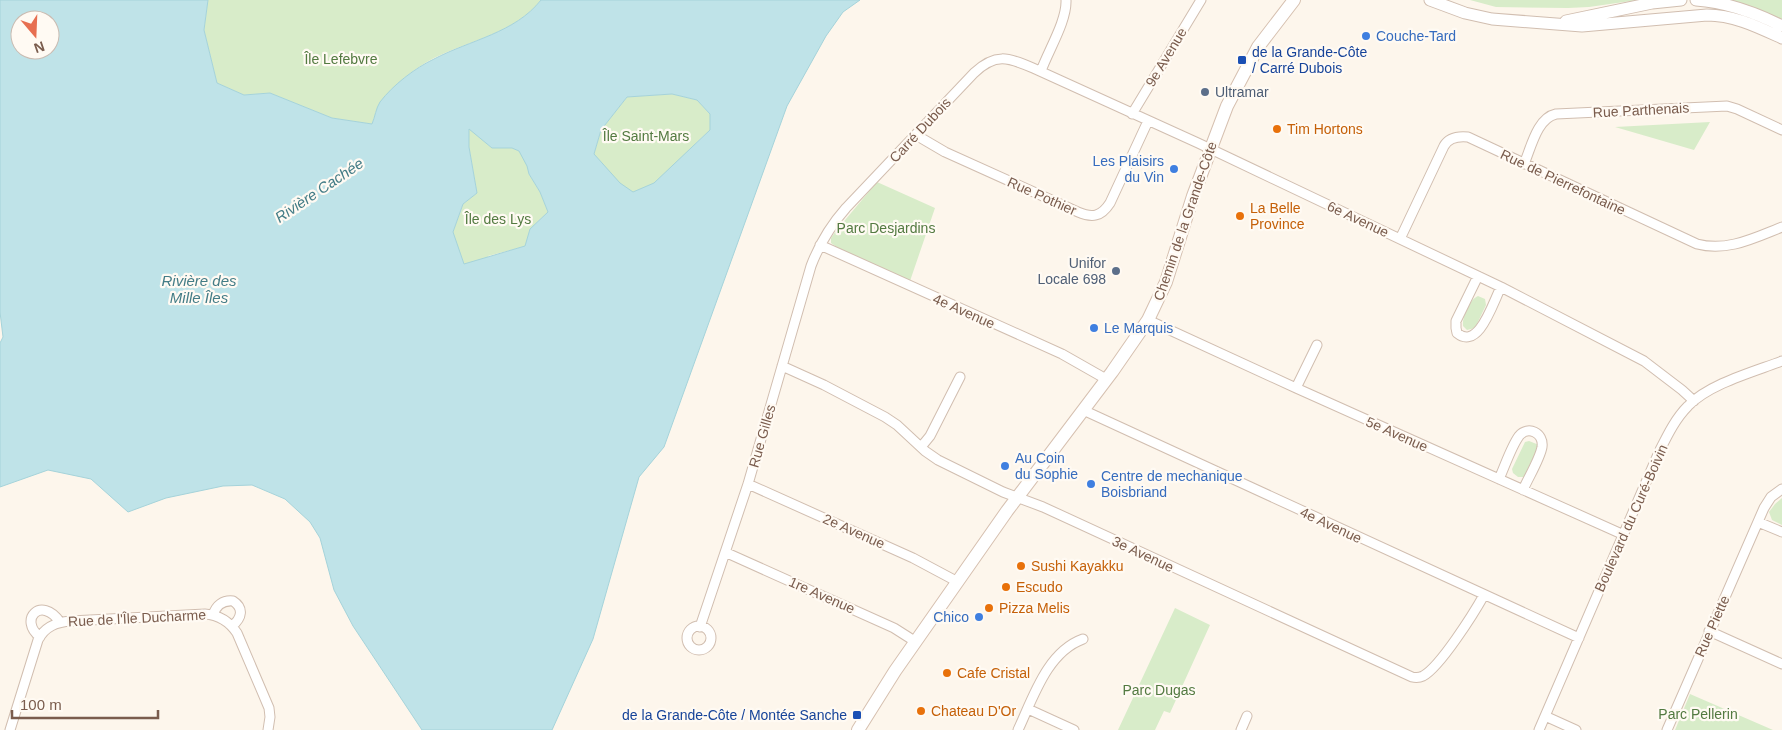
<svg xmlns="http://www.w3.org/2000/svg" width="1782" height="730" viewBox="0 0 1782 730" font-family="Helvetica,sans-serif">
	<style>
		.green { fill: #d8ecc9 }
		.water { fill: #bfe3e8; stroke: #a5d3da; fill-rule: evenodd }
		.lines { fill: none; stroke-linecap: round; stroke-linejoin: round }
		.minor-casing { stroke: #d1beb0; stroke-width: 11 }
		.tertiary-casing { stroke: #d1beb0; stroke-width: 13 }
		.secondary-casing { stroke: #d6c0b0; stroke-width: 14 }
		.minor { stroke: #fff; stroke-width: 9 }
		.tertiary { stroke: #fff; stroke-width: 11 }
		.secondary { stroke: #fff; stroke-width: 12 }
		.shop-dot { fill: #3f7fe0; stroke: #fffaf3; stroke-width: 2 }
		.transit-dot { fill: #1a4fb4; stroke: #fffaf3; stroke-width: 2 }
		.service-dot { fill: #5c6f8a; stroke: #fffaf3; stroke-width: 2 }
		.food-dot { fill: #e8710a; stroke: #fffaf3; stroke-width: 2 }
		.labels { text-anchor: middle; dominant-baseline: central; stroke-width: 4.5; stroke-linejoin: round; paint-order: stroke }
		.shop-label { font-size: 14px; fill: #366cbe; stroke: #fffaf3; text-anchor: start }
		.transit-label { font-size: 14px; fill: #164399; stroke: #fffaf3; text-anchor: start }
		.street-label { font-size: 14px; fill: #7a5c4d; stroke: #fffaf3 }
		.park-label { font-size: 14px; fill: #537a41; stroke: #fffaf3 }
		.service-label { font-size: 14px; fill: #4e5e75; stroke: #fffaf3; text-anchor: start }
		.food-label { font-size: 14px; fill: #c56008; stroke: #fffaf3; text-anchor: start }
		.water-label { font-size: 15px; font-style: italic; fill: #437c86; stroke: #fffaf3 }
	</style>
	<rect width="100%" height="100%" fill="#fdf6ec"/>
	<path class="green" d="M 208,0 L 541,0 C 515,33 470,40 434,58 C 415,68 393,85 381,102 C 376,108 375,117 372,124 L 332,118 L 270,93 L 244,95 L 217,83 L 204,30 Z
		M 1470,0 L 1638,0 L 1589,7 L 1568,8 L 1496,7 Z
		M 1730,0 L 1782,0 L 1782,19 Z
		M 672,94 L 697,100 L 710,114 L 710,130 L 696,143 L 552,389 L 594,154 L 601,130 L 627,97 Z
		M 1710,122 L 1694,150 L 1615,127 Z
		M 469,128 L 492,148 L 512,148 L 519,151 L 528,166 L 529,174 L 540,192 L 548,212 L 530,229 L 526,246 L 488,256 L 489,311 L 427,228 L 453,232 L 463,204 L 477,193 L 469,147 Z
		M 877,182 L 935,208 L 910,281 L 838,248 L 831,243 L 831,238 L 835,232 Z
		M 1478,296 L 1485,299 L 1486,305 L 1475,328 L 1467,330 L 1463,326 C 1462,317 1470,299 1478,296 Z
		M 1529,441 L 1539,445 L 1524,477 L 1518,477 L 1513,473 L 1512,469 L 1525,442 Z
		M 1782,498 L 1782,525 L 1772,520 L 1769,512 L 1775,504 Z
		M 1175,608 L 1210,625 L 1170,713 L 1164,711 L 1155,730 L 1118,730 Z
		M 1690,694 L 1773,730 L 1675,730 Z"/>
	<path class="water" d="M 0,0 L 208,0 L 204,30 L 217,83 L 244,95 L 270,93 L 332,118 L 372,124 C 375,117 376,108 380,102 C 393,85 415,68 434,59 C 470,40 515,33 541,0 L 860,0 L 843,12 L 826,36 L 787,106 L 664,447 L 639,477 L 593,639 L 552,730 L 422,730 L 353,626 L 334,590 L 320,538 L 310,522 L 285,499 L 252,485 L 223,486 L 166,498 L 128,512 L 91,479 L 48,470 L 0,487 L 0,343 L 3,337 L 0,312 ZM 20,20 L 50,20 L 50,50 L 20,50 ZM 672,94 L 697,100 L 710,114 L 710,130 L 654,183 L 633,192 L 620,183 L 594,154 L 601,130 L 627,97 ZM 469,129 L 492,148 L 512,148 L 519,151 L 527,166 L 529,174 L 540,192 L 548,212 L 530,229 L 525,246 L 464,264 L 453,232 L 463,204 L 477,193 L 469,147 Z"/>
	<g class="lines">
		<g class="minor-casing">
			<path id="minor" d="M 1041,71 C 1048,51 1067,21 1066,0
				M 1132,114 L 1201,0
				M 916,135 L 945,152 L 1078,212 C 1092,218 1101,217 1110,203 L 1148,121
				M 1524,164 C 1531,148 1537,118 1556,114 L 1727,106 L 1737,109 L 1782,130
				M 1400,239 L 1444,146 C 1449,137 1458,136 1468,137 L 1697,244 C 1727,252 1754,238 1782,227
				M 820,245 L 1062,354 L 1106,379
				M 1478,276 L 1456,321 L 1456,328 L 1457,333 C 1479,351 1493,302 1501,287
				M 1148,320 L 1296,388 L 1624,535
				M 782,366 L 824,385 L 885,417 L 897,425 L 925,451 L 938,460 L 1003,492 L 1043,507 L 1412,677 C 1416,678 1419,678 1423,676 C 1440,667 1474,613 1484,595
				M 1296,388 L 1317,345
				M 1083,410 L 1579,638
				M 921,447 L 930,436 L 960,377
				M 1499,479 C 1505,466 1511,447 1519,436 C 1528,425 1544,433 1542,447 C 1540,459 1528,478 1523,490
				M 748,484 L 913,558 L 958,582
				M 1758,522 L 1782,532
				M 727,553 L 894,628 L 916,642
				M 213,615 C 216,605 223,600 233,601 C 244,608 242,618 232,626
				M687 638a12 12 0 1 1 24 0a12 12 0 1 1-24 0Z
				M 700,627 L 748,484 L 811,266 C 819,245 831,225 846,208 L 974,73 C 995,53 1008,57 1033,68 L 1198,143 L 1501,287 L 1644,361 L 1682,390 L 1694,401
				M 1709,631 L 1782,664
				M 40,637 C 18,620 41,595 60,622
				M 1028,709 L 1074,730
				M 1545,716 L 1576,730
				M 10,730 L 38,640 C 45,626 57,622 71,621 L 205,614 C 219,615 229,621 237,633 L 269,708 L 270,717 L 268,730
				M 1018,730 C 1033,698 1047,652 1083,639
				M 1241,730 L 1247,716
				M 1539,730 L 1659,452 C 1667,436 1675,419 1688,406 C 1709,384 1753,372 1782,361
				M 1667,730 L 1764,508 L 1771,497 L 1782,489"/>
		</g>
		<g class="tertiary-casing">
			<path id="tertiary" d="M 1430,0 L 1465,13 L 1492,19 L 1582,26 L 1707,15 C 1734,15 1758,27 1782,38
				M 1696,0 C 1727,2 1754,12 1782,26
				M 1566,21 L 1652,3 L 1681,0"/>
		</g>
		<g class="secondary-casing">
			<path id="secondary" d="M 858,730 L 895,671 L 1007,511 L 1112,372 L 1148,320 L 1166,282 L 1193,196 L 1227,106 L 1258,47 L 1294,0"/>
		</g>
		<use href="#minor" class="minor"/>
		<use href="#tertiary" class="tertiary"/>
		<use href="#secondary" class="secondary"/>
	</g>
	<g class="shop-dot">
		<circle cx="1366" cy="36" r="5"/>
		<circle cx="1174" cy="169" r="5"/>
		<circle cx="1094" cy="328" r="5"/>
		<circle cx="1005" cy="466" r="5"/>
		<circle cx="1091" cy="484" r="5"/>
		<circle cx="979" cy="617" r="5"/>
	</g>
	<g class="transit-dot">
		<rect x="1237" y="55" width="10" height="10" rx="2.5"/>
		<rect x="852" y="710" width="10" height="10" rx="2.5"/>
	</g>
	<g class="service-dot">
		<circle cx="1205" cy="92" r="5"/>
		<circle cx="1116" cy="271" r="5"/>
	</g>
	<g class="food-dot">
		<circle cx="1277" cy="129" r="5"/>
		<circle cx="1240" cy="216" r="5"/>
		<circle cx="1021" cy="566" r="5"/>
		<circle cx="1006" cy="587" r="5"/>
		<circle cx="989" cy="608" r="5"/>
		<circle cx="947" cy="673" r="5"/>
		<circle cx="921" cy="711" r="5"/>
	</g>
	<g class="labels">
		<g class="shop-label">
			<text x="1376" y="36">Couche-Tard</text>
			<text x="1164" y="161" text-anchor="end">Les Plaisirs<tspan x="1164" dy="16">du Vin</tspan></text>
			<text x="1104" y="328">Le Marquis</text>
			<text x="1015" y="458">Au Coin<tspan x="1015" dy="16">du Sophie</tspan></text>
			<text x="1101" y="476">Centre de mechanique<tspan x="1101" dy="16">Boisbriand</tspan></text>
			<text x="969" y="617" text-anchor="end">Chico</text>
		</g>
		<g class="transit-label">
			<text x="1252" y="52">de la Grande-Côte<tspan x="1252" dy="16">/ Carré Dubois</tspan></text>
			<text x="847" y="715" text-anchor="end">de la Grande-Côte / Montée Sanche</text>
		</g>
		<g class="street-label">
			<text transform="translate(1166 57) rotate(-59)">9e Avenue</text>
			<text transform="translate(1641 110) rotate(-3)">Rue Parthenais</text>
			<text transform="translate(920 130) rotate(-47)">Carré Dubois</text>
			<text transform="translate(1563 182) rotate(25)">Rue de Pierrefontaine</text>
			<text transform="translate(1042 196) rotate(24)">Rue Pothier</text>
			<text transform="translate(1358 219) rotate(25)">6e Avenue</text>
			<text transform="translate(1185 221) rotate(-71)">Chemin de la Grande-Côte</text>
			<text transform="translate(964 311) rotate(24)">4e Avenue</text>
			<text transform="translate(1397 434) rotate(24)">5e Avenue</text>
			<text transform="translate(762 436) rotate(-74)">Rue Gilles</text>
			<text transform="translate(1631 518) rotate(-66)">Boulevard du Curé-Boivin</text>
			<text transform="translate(1331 525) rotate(25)">4e Avenue</text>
			<text transform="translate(854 531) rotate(24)">2e Avenue</text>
			<text transform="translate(1143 554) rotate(25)">3e Avenue</text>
			<text transform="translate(822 595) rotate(24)">1re Avenue</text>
			<text transform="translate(137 618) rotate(-3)">Rue de l'Île Ducharme</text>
			<text transform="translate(1712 626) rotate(-66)">Rue Piette</text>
		</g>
		<g class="park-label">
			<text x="341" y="59">Île Lefebvre</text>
			<text x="646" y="136">Île Saint-Mars</text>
			<text x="498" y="219">Île des Lys</text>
			<text x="886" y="228">Parc Desjardins</text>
			<text x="1159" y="690">Parc Dugas</text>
			<text x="1698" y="714">Parc Pellerin</text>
		</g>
		<g class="service-label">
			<text x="1215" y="92">Ultramar</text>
			<text x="1106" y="263" text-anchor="end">Unifor<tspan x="1106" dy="16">Locale 698</tspan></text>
		</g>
		<g class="food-label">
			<text x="1287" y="129">Tim Hortons</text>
			<text x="1250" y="208">La Belle<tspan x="1250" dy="16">Province</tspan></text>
			<text x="1031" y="566">Sushi Kayakku</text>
			<text x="1016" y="587">Escudo</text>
			<text x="999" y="608">Pizza Melis</text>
			<text x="957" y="673">Cafe Cristal</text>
			<text x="931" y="711">Chateau D'Or</text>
		</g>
		<g class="water-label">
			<text transform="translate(319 190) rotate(-34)">Rivière Cachée</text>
			<text x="199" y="280">Rivière des<tspan x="199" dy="17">Mille Îles</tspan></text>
		</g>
	</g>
	<g transform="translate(35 35) rotate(161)"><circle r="24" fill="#fffaf3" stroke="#cabbb1"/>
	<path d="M0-4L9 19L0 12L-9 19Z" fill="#e76f51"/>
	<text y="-8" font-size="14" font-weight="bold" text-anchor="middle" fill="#7a5c4d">N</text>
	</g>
	<path d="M12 710v8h146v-8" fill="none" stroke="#7a5c4d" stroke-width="2.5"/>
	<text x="20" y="710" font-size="15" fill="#7a5c4d" stroke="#fffaf3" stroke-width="4" paint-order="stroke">100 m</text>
</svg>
